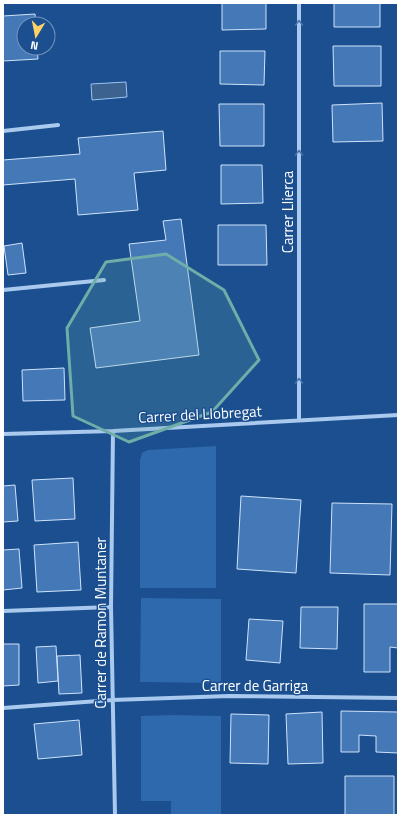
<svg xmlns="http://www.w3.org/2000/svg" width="401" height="818" viewBox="0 0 401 818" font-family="'Titillium Web',sans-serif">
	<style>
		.green { fill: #2e69ad }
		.water { fill: #3c6290; stroke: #9cc4f0 }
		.building { fill: #4478b7; stroke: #cfe3fa }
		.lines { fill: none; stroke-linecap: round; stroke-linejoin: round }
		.street { stroke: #a9c9ee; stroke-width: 4 }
		.oneway { stroke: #4674ac }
		.marked { fill: #6fada8; fill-opacity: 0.2; stroke: #6fada8; stroke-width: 3; stroke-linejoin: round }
		.labels { text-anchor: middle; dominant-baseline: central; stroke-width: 3; stroke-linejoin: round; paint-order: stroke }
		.street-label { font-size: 15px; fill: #fff; stroke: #1b4f8f }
	</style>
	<rect width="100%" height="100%" fill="#1b4f8f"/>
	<path class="green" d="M 216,446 L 216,588 L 140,588 L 140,460 L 142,453 L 148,450 Z
		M 141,598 L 221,599 L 221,683 L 140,682 Z
		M 171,715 L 221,716 L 221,815 L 171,815 L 171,801 L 141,801 L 141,716 Z"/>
	<path class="water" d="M 126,82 L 127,97 L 92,100 L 91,84 Z"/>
	<path class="building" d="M 222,3 L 266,3 L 266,29 L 222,30 Z
		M 334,3 L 380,3 L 380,27 L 334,27 Z
		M 35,14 L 36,24 L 24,24 L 24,48 L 37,48 L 38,59 L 3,61 L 3,16 Z
		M 333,46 L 381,46 L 381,86 L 334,86 Z
		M 220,51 L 265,51 L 264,85 L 220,84 Z
		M 382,103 L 383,141 L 333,142 L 332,105 Z
		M 219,104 L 264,104 L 264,146 L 220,146 Z
		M 163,131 L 166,170 L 134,173 L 138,210 L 78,215 L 75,179 L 3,185 L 3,160 L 80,154 L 78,138 Z
		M 221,165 L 262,165 L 263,203 L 221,204 Z
		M 181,219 L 199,355 L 96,368 L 90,328 L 140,321 L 129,244 L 166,240 L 163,221 Z
		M 218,225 L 266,225 L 267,265 L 218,265 Z
		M 22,243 L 26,273 L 8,275 L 4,246 Z
		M 64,368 L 65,400 L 23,401 L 22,370 Z
		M 73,478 L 75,519 L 35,521 L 32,480 Z
		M 15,485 L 18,521 L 3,522 L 3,486 Z
		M 241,496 L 301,500 L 296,573 L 237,569 Z
		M 332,503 L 392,504 L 390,575 L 330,573 Z
		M 78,542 L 81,590 L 37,592 L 34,545 Z
		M 19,549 L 22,588 L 3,590 L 3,550 Z
		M 364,604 L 398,604 L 398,648 L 390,647 L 390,672 L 364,672 Z
		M 301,607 L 338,607 L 337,649 L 300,648 Z
		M 249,619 L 283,621 L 280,663 L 246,660 Z
		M 3,644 L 19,644 L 19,685 L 3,686 Z
		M 56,646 L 58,681 L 38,683 L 36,647 Z
		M 80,655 L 82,693 L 59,694 L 57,656 Z
		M 341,711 L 398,712 L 398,753 L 376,752 L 376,736 L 359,735 L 359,752 L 341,752 Z
		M 322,712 L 323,763 L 288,764 L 286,714 Z
		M 231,714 L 269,715 L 268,764 L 230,763 Z
		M 79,720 L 82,755 L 38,759 L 34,724 Z
		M 345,776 L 394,776 L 394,815 L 345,815 Z"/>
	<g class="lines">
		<path class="street" d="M 299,3 L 299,420
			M 3,131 L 58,125
			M 3,290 L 104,280
			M 113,431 L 111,607 L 115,815
			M 3,434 L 113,431 L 398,415
			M 3,611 L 111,607
			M 3,708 L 112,700 L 229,696 L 398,698"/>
	</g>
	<defs><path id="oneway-chevron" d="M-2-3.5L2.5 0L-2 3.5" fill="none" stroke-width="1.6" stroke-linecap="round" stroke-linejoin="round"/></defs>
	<g class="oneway">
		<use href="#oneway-chevron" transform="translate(299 23) rotate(-90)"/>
		<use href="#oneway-chevron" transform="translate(299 153) rotate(-90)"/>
		<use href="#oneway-chevron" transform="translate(299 381) rotate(-90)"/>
	</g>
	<path class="marked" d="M 166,254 L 224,290 L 259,360 L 212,412 L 129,442 L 73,416 L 67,328 L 106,262 Z"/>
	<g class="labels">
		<g class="street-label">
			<text transform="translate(287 212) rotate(-90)">Carrer Llierca</text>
			<text transform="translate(200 414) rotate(-3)">Carrer del Llobregat</text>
			<text transform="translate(100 623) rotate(-90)">Carrer de Ramon Muntaner</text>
			<text x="255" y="685">Carrer de Garriga</text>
		</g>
	</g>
	<rect width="401" height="818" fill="none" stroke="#ffffff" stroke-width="8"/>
	<g transform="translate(36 36) rotate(190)"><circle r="19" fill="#1b4f8f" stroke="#7695bc"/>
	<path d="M0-3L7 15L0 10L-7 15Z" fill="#ffd166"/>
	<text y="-6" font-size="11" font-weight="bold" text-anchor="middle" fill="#ffffff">N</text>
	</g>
</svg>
